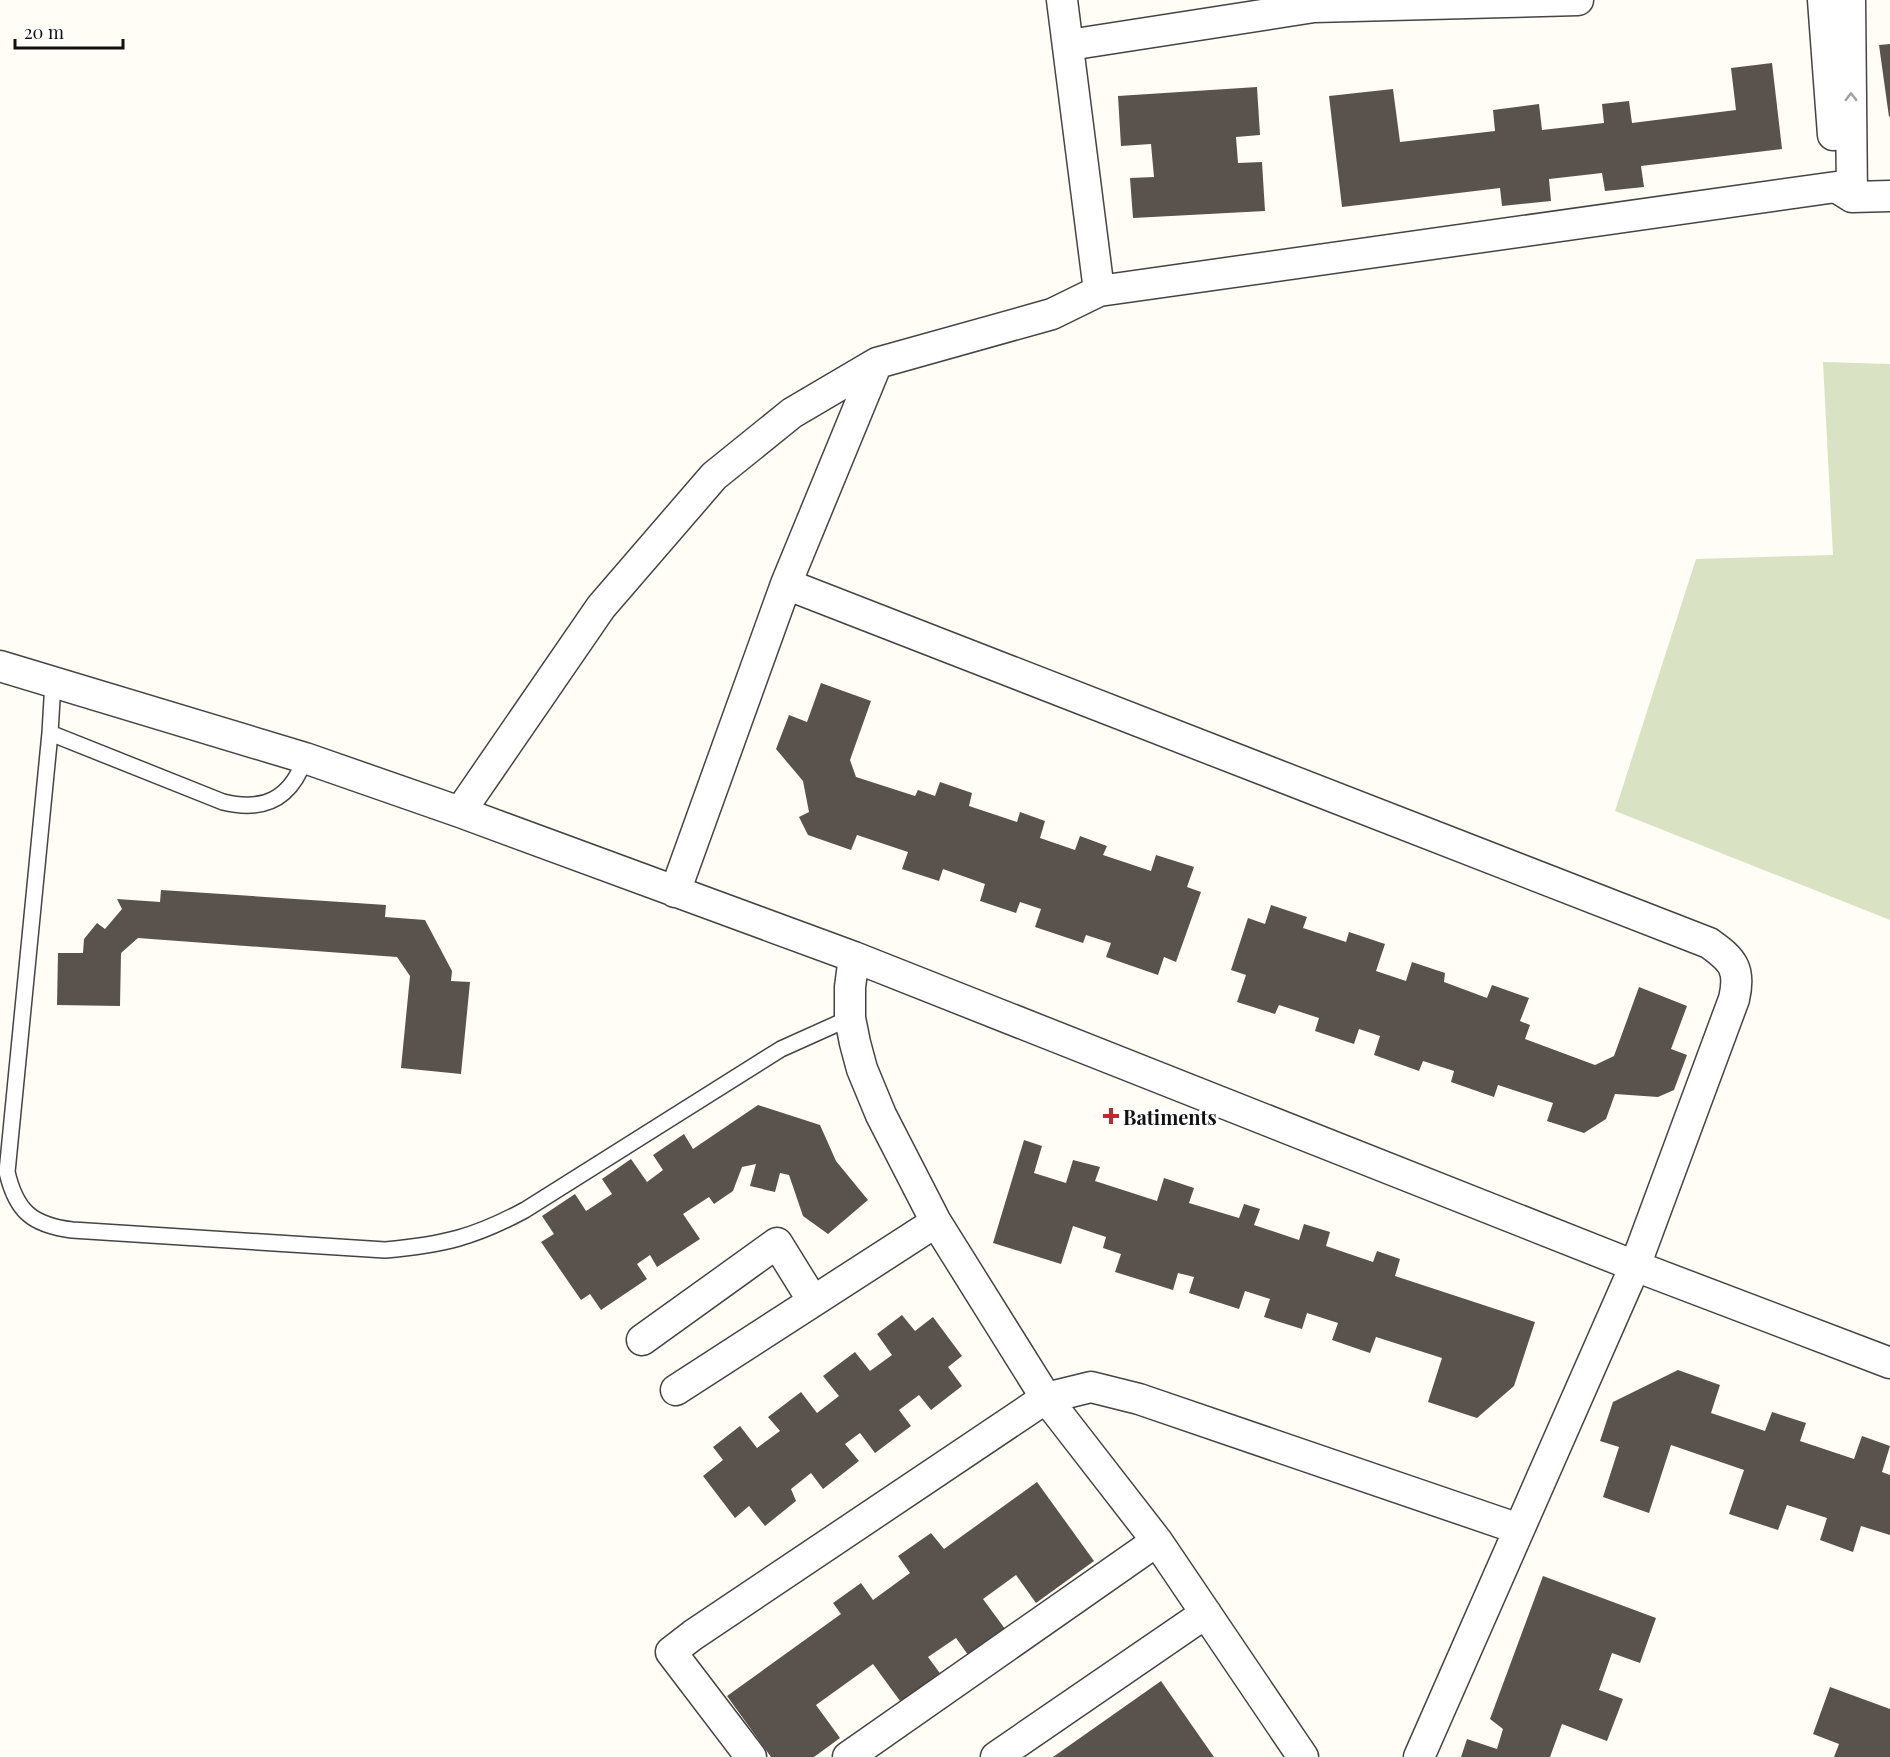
<svg xmlns="http://www.w3.org/2000/svg" width="1890" height="1757" viewBox="0 0 1890 1757" font-family="'Playfair Display',serif">
	<style>
		.cemetery { fill: #d9e3c4 }
		.building { fill: #5a524d }
		.lines { fill: none; stroke-linecap: round; stroke-linejoin: round }
		.service-casing { stroke: #444; stroke-width: 18 }
		.minor-casing { stroke: #444; stroke-width: 33 }
		.service { stroke: #fff; stroke-width: 15 }
		.minor { stroke: #fff; stroke-width: 30 }
		.oneway { stroke: #a0a0a0 }
		.poi-dot { fill: #c4262e; stroke: #fff; stroke-width: 2 }
		.labels { text-anchor: middle; dominant-baseline: central; stroke-width: 6; stroke-linejoin: round; paint-order: stroke }
		.poi-label { font-size: 20px; font-weight: bold; fill: #111; stroke: #fff; text-anchor: start }
	</style>
	<rect width="100%" height="100%" fill="#fffdf5"/>
	<path class="cemetery" d="M 1823,362 L 1890,364 L 1890,920 L 1615,811 L 1696,559 L 1833,555 Z"/>
	<path class="building" d="M 1890,44 L 1890,116 L 1889,117 L 1879,45 Z
		M 1772,63 L 1782,149 L 1641,166 L 1644,187 L 1605,191 L 1602,173 L 1549,179 L 1551,201 L 1502,206 L 1500,188 L 1342,207 L 1329,96 L 1393,89 L 1400,142 L 1495,131 L 1493,110 L 1539,104 L 1542,130 L 1604,123 L 1602,104 L 1629,101 L 1632,123 L 1736,110 L 1731,68 Z
		M 1257,87 L 1260,135 L 1236,137 L 1238,163 L 1262,162 L 1265,211 L 1133,218 L 1130,178 L 1154,177 L 1151,144 L 1121,146 L 1118,96 Z
		M 821,683 L 871,701 L 850,760 L 856,777 L 915,796 L 918,790 L 935,796 L 940,782 L 972,793 L 969,806 L 1017,822 L 1020,812 L 1045,821 L 1040,838 L 1075,850 L 1080,836 L 1107,846 L 1103,855 L 1151,871 L 1156,855 L 1194,867 L 1187,887 L 1201,892 L 1176,962 L 1164,957 L 1158,975 L 1106,957 L 1111,943 L 1086,935 L 1083,943 L 1035,927 L 1041,909 L 1020,902 L 1016,913 L 980,901 L 985,884 L 943,869 L 939,881 L 902,869 L 908,852 L 857,835 L 851,850 L 808,835 L 799,817 L 809,812 L 803,781 L 776,749 L 789,715 L 807,722 Z
		M 161,890 L 386,905 L 385,917 L 425,920 L 452,971 L 451,981 L 470,982 L 461,1074 L 401,1068 L 410,976 L 397,957 L 138,938 L 121,953 L 120,1006 L 57,1005 L 58,953 L 83,953 L 84,939 L 97,923 L 105,929 L 122,909 L 117,899 L 160,902 Z
		M 1271,905 L 1307,917 L 1303,928 L 1346,942 L 1349,932 L 1385,944 L 1376,971 L 1406,981 L 1412,962 L 1445,973 L 1444,982 L 1487,998 L 1492,985 L 1529,998 L 1520,1021 L 1530,1025 L 1525,1039 L 1595,1065 L 1614,1056 L 1639,987 L 1687,1006 L 1671,1049 L 1687,1055 L 1674,1090 L 1658,1097 L 1615,1094 L 1606,1119 L 1584,1133 L 1547,1121 L 1553,1103 L 1498,1085 L 1494,1097 L 1451,1082 L 1454,1071 L 1423,1061 L 1419,1071 L 1374,1055 L 1380,1036 L 1359,1029 L 1354,1044 L 1315,1031 L 1319,1018 L 1279,1005 L 1275,1014 L 1237,1002 L 1246,975 L 1231,970 L 1248,918 L 1265,924 Z
		M 758,1105 L 820,1125 L 836,1161 L 868,1200 L 828,1234 L 803,1216 L 789,1175 L 780,1173 L 775,1192 L 750,1186 L 756,1164 L 742,1167 L 733,1191 L 714,1204 L 709,1197 L 683,1214 L 700,1239 L 657,1267 L 650,1255 L 637,1264 L 647,1279 L 601,1310 L 590,1294 L 581,1300 L 541,1242 L 554,1234 L 542,1216 L 575,1194 L 586,1211 L 612,1194 L 602,1179 L 631,1159 L 647,1182 L 663,1170 L 653,1155 L 684,1134 L 693,1149 Z
		M 1024,1140 L 1042,1146 L 1034,1173 L 1066,1183 L 1073,1160 L 1100,1167 L 1095,1181 L 1157,1201 L 1164,1178 L 1194,1188 L 1189,1203 L 1239,1218 L 1244,1204 L 1260,1209 L 1254,1225 L 1299,1240 L 1304,1224 L 1330,1232 L 1326,1246 L 1373,1262 L 1377,1251 L 1400,1259 L 1395,1276 L 1535,1322 L 1514,1386 L 1477,1418 L 1428,1402 L 1442,1358 L 1376,1337 L 1370,1353 L 1332,1340 L 1338,1323 L 1307,1313 L 1302,1329 L 1264,1317 L 1270,1299 L 1245,1291 L 1239,1309 L 1189,1293 L 1194,1277 L 1178,1273 L 1173,1290 L 1115,1272 L 1121,1254 L 1103,1248 L 1106,1237 L 1073,1226 L 1061,1264 L 993,1243 Z
		M 902,1315 L 915,1331 L 933,1317 L 962,1356 L 948,1367 L 962,1386 L 931,1410 L 919,1395 L 899,1410 L 911,1426 L 875,1453 L 860,1433 L 845,1444 L 859,1461 L 823,1489 L 811,1473 L 791,1489 L 796,1501 L 765,1526 L 749,1506 L 735,1518 L 703,1476 L 723,1460 L 713,1447 L 740,1426 L 757,1448 L 780,1431 L 768,1417 L 801,1392 L 817,1413 L 839,1396 L 823,1376 L 855,1352 L 870,1371 L 892,1355 L 877,1334 Z
		M 1678,1370 L 1720,1385 L 1711,1413 L 1765,1431 L 1772,1412 L 1806,1423 L 1800,1441 L 1854,1459 L 1862,1436 L 1890,1446 L 1882,1472 L 1890,1475 L 1890,1535 L 1861,1526 L 1853,1552 L 1820,1540 L 1827,1518 L 1787,1505 L 1778,1530 L 1729,1514 L 1744,1470 L 1671,1445 L 1649,1513 L 1603,1497 L 1619,1447 L 1600,1441 L 1613,1402 Z
		M 1037,1482 L 1094,1561 L 1036,1603 L 1016,1575 L 983,1599 L 1008,1633 L 971,1659 L 956,1638 L 928,1657 L 942,1676 L 903,1705 L 873,1664 L 816,1705 L 840,1738 L 814,1757 L 771,1757 L 727,1696 L 841,1614 L 833,1603 L 861,1583 L 873,1600 L 910,1573 L 898,1556 L 931,1533 L 944,1549 Z
		M 1543,1576 L 1656,1618 L 1640,1663 L 1612,1653 L 1599,1690 L 1623,1699 L 1607,1741 L 1562,1724 L 1550,1757 L 1461,1757 L 1467,1739 L 1497,1749 L 1503,1729 L 1490,1719 Z
		M 1161,1681 L 1214,1757 L 1053,1757 Z
		M 1830,1687 L 1890,1709 L 1890,1757 L 1834,1757 L 1839,1744 L 1813,1734 Z"/>
	<g class="lines">
		<g class="service-casing">
			<path id="service" d="M 53,682 L 50,733 L 7,1172 C 16,1211 32,1225 72,1230 L 385,1250 C 443,1245 475,1237 525,1210 L 781,1049 L 850,1018
				M 50,733 L 223,802 C 264,812 291,799 305,758"/>
		</g>
		<g class="minor-casing">
			<path id="minor" d="M 1062,0 L 1099,291 L 1836,187 L 1852,197 L 1890,196
				M 1823,0 L 1833,135
				M 1850,0 L 1852,197
				M 1069,45 L 1314,7 L 1578,0
				M 786,584 L 1709,943 C 1733,960 1741,969 1734,999 L 1635,1266 L 1419,1757
				M 0,666 L 305,758 L 460,812 L 854,957 L 1635,1266 L 1890,1363
				M 460,812 L 601,607 L 714,476 L 792,413 L 877,363 L 1052,314 L 1099,291
				M 675,892 L 786,584 L 877,363
				M 854,957 L 850,987 L 850,1018 L 855,1043 L 862,1069 L 881,1115 L 936,1222 L 1046,1398 L 1157,1541 L 1303,1757
				M 642,1340 L 777,1243 L 813,1301
				M 676,1390 L 936,1222
				M 751,1757 L 671,1652 L 693,1635 L 1046,1398 L 1091,1387 L 1139,1399 L 1519,1529
				M 848,1757 L 1157,1541
				M 996,1757 L 1206,1613"/>
		</g>
		<use href="#service" class="service"/>
		<use href="#minor" class="minor"/>
	</g>
	<defs><path id="oneway-chevron" d="M-2-3.5L2.5 0L-2 3.5" fill="none" stroke-width="1.6" stroke-linecap="round" stroke-linejoin="round" transform="scale(1.5)"/></defs>
	<use class="oneway" href="#oneway-chevron" transform="translate(1851 97) rotate(-91)"/>
	<path class="poi-dot" d="M1108 1107h6v6h6v6h-6v6h-6v-6h-6v-6h6z"/>
	<g class="labels">
		<g class="poi-label">
			<text x="1123" y="1116">Batiments</text>
		</g>
	</g>
	<path d="M15 39v9h108v-9" fill="none" stroke="#111111" stroke-width="3"/>
	<text x="24" y="39" font-size="18" fill="#111111" stroke="#ffffff" stroke-width="4.5" paint-order="stroke">20 m</text>
</svg>
